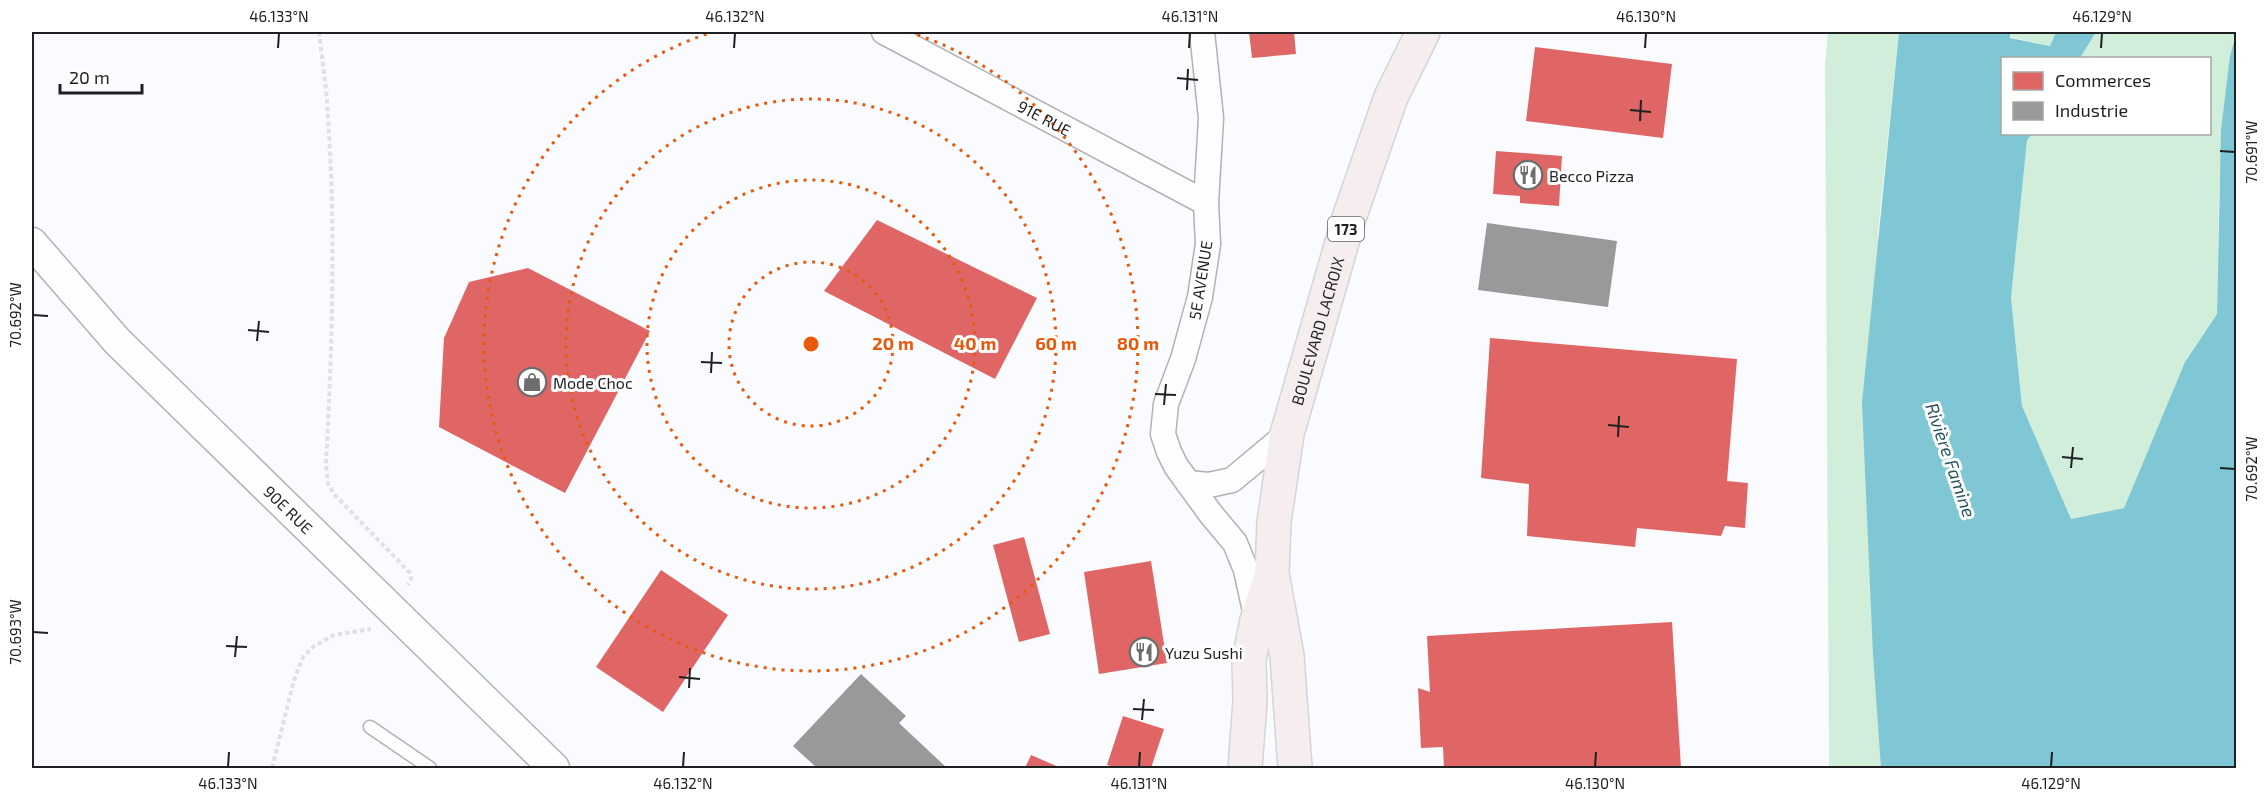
<svg xmlns="http://www.w3.org/2000/svg" width="2268" height="800" viewBox="0 0 2268 800" font-family="'Exo 2',sans-serif">
	<style>
		.green { fill: #d0eed9 }
		.water { fill: #7fc7d4 }
		.shops { fill: #e06666 }
		.industry { fill: #999 }
		.lines { fill: none; stroke-linecap: round; stroke-linejoin: round }
		.service-casing { stroke: #b0b2b4; stroke-width: 15 }
		.minor-casing { stroke: #b0b2b4; stroke-width: 27 }
		.tertiary-casing { stroke: #b0b2b4; stroke-width: 33 }
		.primary-casing { stroke: #d4d5d7; stroke-width: 36 }
		.path { stroke: #e0e1e1; stroke-width: 4; stroke-dasharray: 4.5 3; stroke-linecap: butt }
		.service { stroke: #fefeff; stroke-width: 12 }
		.minor { stroke: #fefeff; stroke-width: 24 }
		.tertiary { stroke: #fefeff; stroke-width: 30 }
		.primary { stroke: #f6eeee; stroke-width: 33 }
		.ticks { fill: none; stroke: #1f2022; stroke-width: 2 }
		.ring { fill: none; stroke: #e8590c; stroke-width: 3; stroke-dasharray: 3 6 }
		.labels { text-anchor: middle; dominant-baseline: central; stroke-width: 6; stroke-linejoin: round; paint-order: stroke }
		.shield { fill: #fff; stroke: #626364; stroke-width: 1.5 }
		.shield-label { font-size: 15px; font-weight: bold; fill: #1f2022 }
		.street-label { font-size: 16px; fill: #1f2022; stroke: #fff }
		.poi-label { font-size: 16px; fill: #1f2022; stroke: #fff; text-anchor: start }
		.water-label { font-size: 18px; font-style: italic; fill: #29565e; stroke: #fff }
		.centre { fill: #e8590c; stroke: #fff; stroke-width: 3 }
		.ring-label { font-size: 18px; text-anchor: middle; font-weight: bold; fill: #e8590c; stroke: #fff; stroke-width: 6; stroke-linejoin: round; paint-order: stroke }
		.neatline { fill: none; stroke: #1f2022; stroke-width: 2 }
		.ticks-label { font-size: 15px; text-anchor: middle; fill: #1f2022 }
	</style>
	<rect width="100%" height="100%" fill="#f9fbfe"/>
	<path class="green" d="M 1828,32 L 1899,32 L 1878,232 L 1883,768 L 1829,768 L 1825,66 Z
		M 2010,32 L 2056,32 L 2050,46 L 2010,37 Z
		M 2096,32 L 2235,32 L 2230,56 L 2219,192 L 2217,314 L 2185,362 L 2124,508 L 2071,519 L 2022,406 L 2011,298 L 2027,140 L 2032,134 L 2210,134 L 2210,58 L 2080,58 Z"/>
	<path class="water" d="M 1899,32 L 2010,32 L 2010,38 L 2050,46 L 2056,32 L 2096,32 L 2080,58 L 2002,58 L 2002,134 L 2032,134 L 2027,140 L 2011,298 L 2022,406 L 2071,519 L 2124,508 L 2185,362 L 2217,314 L 2221,130 L 2230,56 L 2236,33 L 2236,768 L 1881,768 L 1873,654 L 1862,403 Z"/>
	<path class="shops" d="M 1249,32 L 1294,32 L 1296,54 L 1252,58 Z
		M 1535,47 L 1672,64 L 1663,138 L 1526,121 Z
		M 1496,151 L 1562,156 L 1559,206 L 1520,203 L 1520,196 L 1493,194 Z
		M 877,220 L 1037,298 L 995,379 L 824,291 Z
		M 528,268 L 650,331 L 565,493 L 439,427 L 444,338 L 469,282 Z
		M 1490,338 L 1737,359 L 1727,481 L 1748,483 L 1745,528 L 1725,526 L 1721,536 L 1637,528 L 1635,547 L 1527,536 L 1529,484 L 1481,478 Z
		M 1024,537 L 1050,634 L 1019,642 L 993,545 Z
		M 1151,561 L 1167,663 L 1099,674 L 1084,572 Z
		M 661,570 L 728,615 L 663,712 L 596,667 Z
		M 1672,622 L 1681,768 L 1444,768 L 1443,747 L 1421,748 L 1418,688 L 1430,692 L 1427,636 Z
		M 1123,716 L 1164,729 L 1151,768 L 1118,768 L 1107,765 Z
		M 1031,755 L 1061,768 L 1025,768 Z"/>
	<path class="industry" d="M 1487,223 L 1617,241 L 1608,307 L 1478,290 Z
		M 861,674 L 906,716 L 899,723 L 947,768 L 817,768 L 793,746 Z"/>
	<g class="lines">
		<g class="service-casing">
			<path id="service" d="M 370,727 L 430,768"/>
		</g>
		<g class="minor-casing">
			<g id="minor">
				<path id="s1" d="M 884,32 L 1206,203"/>
				<path d="M 1202,32 L 1211,118 L 1206,203 L 1208,244 L 1200,297 L 1183,359 L 1166,404 L 1163,434 L 1169,452 L 1176,466 L 1210,513 L 1235,543 L 1246,570 L 1257,620"/>
				<path d="M 1188,483 L 1209,485 L 1232,480 L 1287,434"/>
			</g>
		</g>
		<g class="tertiary-casing">
			<g id="tertiary">
				<path id="s2" d="M 32,243 L 117,341 L 554,768"/>
			</g>
		</g>
		<g class="primary-casing">
			<g id="primary">
				<path d="M 1245,768 L 1250,702 L 1249,660 L 1257,620 L 1271,577"/>
				<path id="s3" d="M 1295,768 L 1287,656 L 1272,573 L 1274,522 L 1287,434 L 1349,218 L 1391,97 L 1423,32"/>
			</g>
		</g>
		<path class="path" d="M 319,32 C 322,60 327,89 328,118 C 336,233 332,349 326,465 L 328,484 L 334,494 L 410,573 L 411,579 L 408,585
			M 272,768 L 294,680 L 303,657 L 314,646 L 334,635 L 371,629"/>
		<use href="#service" class="service"/>
		<use href="#minor" class="minor"/>
		<use href="#tertiary" class="tertiary"/>
		<use href="#primary" class="primary"/>
	</g>
	<path class="ticks" d="M 278,48 L 279,33M 734,48 L 735,33M 1189,48 L 1190,33M 1645,48 L 1646,33M 2101,48 L 2102,33M 1177,78 L 1198,80M 1187,90 L 1188,69M 1630,110 L 1651,112M 1640,121 L 1641,100M 2220,151 L 2235,152M 33,315 L 48,316M 248,330 L 269,332M 257,341 L 259,321M 701,362 L 722,363M 711,373 L 712,352M 1155,394 L 1176,395M 1164,405 L 1166,384M 1608,425 L 1629,427M 1618,437 L 1619,416M 2062,457 L 2083,459M 2071,468 L 2073,447M 2220,468 L 2235,469M 33,632 L 48,633M 226,646 L 247,647M 235,657 L 237,636M 679,677 L 700,679M 689,688 L 690,668M 1133,709 L 1154,710M 1142,720 L 1144,699M 228,767 L 229,752M 683,767 L 684,752M 1139,767 L 1140,752M 1595,767 L 1596,752M 2051,767 L 2052,752"/>
	<g class="ring">
		<circle cx="811" cy="344" r="82"/>
		<circle cx="811" cy="344" r="164"/>
		<circle cx="811" cy="344" r="245"/>
		<path d="M909 32A327 327 0 1 1 713 32"/>
	</g>
	<defs>
		<g id="restaurant-ring" transform="scale(1.5)"><circle r="9.5" fill="#fff" stroke="#6b6d6f" stroke-width="1.5"/><path d="M-5-6h1v4h1v-4h1v4h1v-4h1v5L-1.5 .5V6h-2V.5L-5-1ZM5-6V6H3V1.5H1.5Q1.5-4 5-6Z" fill="#6b6d6f"/></g>
		<g id="shop-ring" transform="scale(1.5)"><circle r="9.5" fill="#fff" stroke="#6b6d6f" stroke-width="1.5"/><path d="M-5-2.5h2.3a2.7 3.5 0 0 1 5.4 0H5L5.5 6h-11ZM-1.5-2.5h3a1.5 2.3 0 0 0-3 0Z" fill="#6b6d6f"/></g>
	</defs>
	<g fill-rule="evenodd">
		<use href="#restaurant-ring" x="1528" y="175"/>
		<use href="#shop-ring" x="532" y="382"/>
		<use href="#restaurant-ring" x="1144" y="652"/>
	</g>
	<g class="labels">
		<rect class="shield" x="1328" y="217" width="36" height="24" rx="4.5"/>
		<g class="shield-label">
			<text x="1346" y="229">173</text>
		</g>
		<g class="street-label">
			<text stroke="none"><textPath href="#s1" startOffset="182">91E RUE</textPath></text>
			<text transform="translate(1200 280) rotate(-81)">5E AVENUE</text>
			<text stroke="none"><textPath href="#s3" startOffset="444">BOULEVARD LACROIX</textPath></text>
			<text stroke="none"><textPath href="#s2" startOffset="370">90E RUE</textPath></text>
		</g>
		<g class="poi-label">
			<text x="1549" y="175">Becco Pizza</text>
			<text x="553" y="382">Mode Choc</text>
			<text x="1165" y="652">Yuzu Sushi</text>
		</g>
		<g class="water-label">
			<text transform="translate(1951 460) rotate(71)">Rivière Famine</text>
		</g>
	</g>
	<circle cx="811" cy="344" r="9" class="centre"/>
	<g class="ring-label">
		<text x="893" y="350">20 m</text>
		<text x="975" y="350">40 m</text>
		<text x="1056" y="350">60 m</text>
		<text x="1138" y="350">80 m</text>
	</g>
	<rect width="2268" height="800" fill="none" stroke="#ffffff" stroke-width="66"/>
	<rect x="2001" y="57" width="210" height="78" fill="#ffffff" stroke="#a5a6a7" stroke-width="1.5"/>
	<rect x="2013" y="72" width="30" height="18" fill="#e06666" stroke="#a5a6a7" stroke-width="1.5"/>
	<text x="2055" y="87" font-size="18" fill="#1f2022">Commerces</text>
	<rect x="2013" y="102" width="30" height="18" fill="#999999" stroke="#a5a6a7" stroke-width="1.5"/>
	<text x="2055" y="117" font-size="18" fill="#1f2022">Industrie</text>
	<path d="M60 84v9h82v-9" fill="none" stroke="#1f2022" stroke-width="3"/>
	<text x="69" y="84" font-size="18" fill="#1f2022" stroke="#ffffff" stroke-width="4.5" paint-order="stroke">20 m</text>
	<rect x="33" y="33" width="2202" height="734" class="neatline"/>
	<g class="ticks-label">
		<text x="279" y="22">46.133°N</text>
		<text x="735" y="22">46.132°N</text>
		<text x="1190" y="22">46.131°N</text>
		<text x="1646" y="22">46.130°N</text>
		<text x="2102" y="22">46.129°N</text>
		<text transform="translate(2252 152) rotate(-90)" y="5">70.691°W</text>
		<text transform="translate(16 315) rotate(-90)" y="5">70.692°W</text>
		<text transform="translate(2252 469) rotate(-90)" y="5">70.692°W</text>
		<text transform="translate(16 632) rotate(-90)" y="5">70.693°W</text>
		<text x="228" y="789">46.133°N</text>
		<text x="683" y="789">46.132°N</text>
		<text x="1139" y="789">46.131°N</text>
		<text x="1595" y="789">46.130°N</text>
		<text x="2051" y="789">46.129°N</text>
	</g>
</svg>
